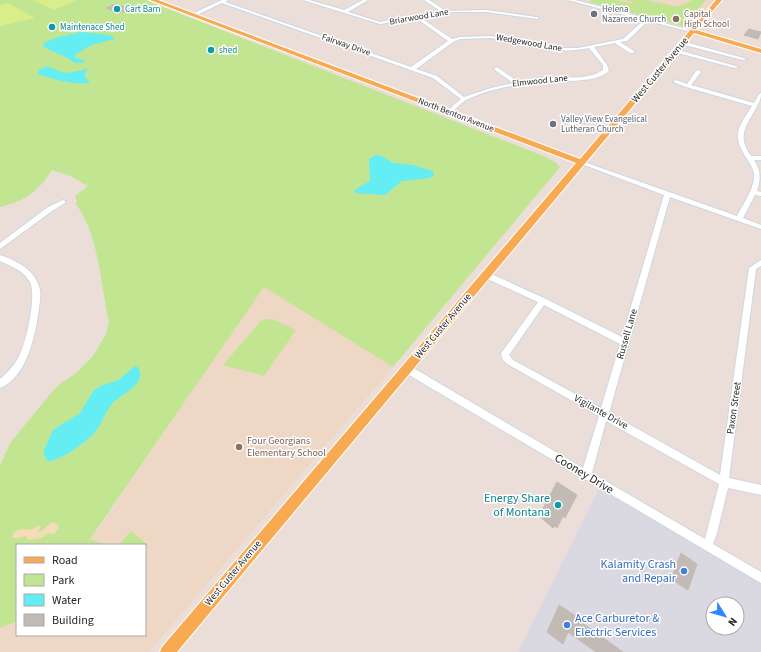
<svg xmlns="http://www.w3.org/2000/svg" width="761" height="652" viewBox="0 0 761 652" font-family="'Source Sans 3',sans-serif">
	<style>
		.industrial { fill: #dad9e2; fill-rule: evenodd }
		.education { fill: #eed8c5 }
		.green { fill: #c1e591 }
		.sand { fill: #f3dcb8 }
		.pitch { fill: #daed8b }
		.water { fill: #64eef4 }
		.building { fill: #c2bab4; stroke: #c6bab2 }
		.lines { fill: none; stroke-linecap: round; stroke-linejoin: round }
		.minor-casing { stroke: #cdd6e2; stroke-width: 2 }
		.major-casing { stroke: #fff; stroke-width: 2 }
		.minor { fill: #fff; fill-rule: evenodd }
		.major { fill: #f7aa51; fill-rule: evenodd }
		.culture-dot { fill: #0f9aa8; stroke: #fff; stroke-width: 1.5 }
		.worship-dot { fill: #6b7280; stroke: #fff; stroke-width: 1.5 }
		.education-dot { fill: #8d6e63; stroke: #fff; stroke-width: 1.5 }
		.shop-dot { fill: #3f7fe0; stroke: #fff; stroke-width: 1.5 }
		.labels { text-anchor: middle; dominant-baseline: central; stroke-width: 3; stroke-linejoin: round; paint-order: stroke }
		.far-culture-label { font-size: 9px; fill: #0d838f; stroke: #fff; text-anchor: start }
		.far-worship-label { font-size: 9px; fill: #5b616d; stroke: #fff; text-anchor: start }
		.far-education-label { font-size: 9px; fill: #785e54; stroke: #fff; text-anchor: start }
		.far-street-label { font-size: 9px; fill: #272727; stroke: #fff }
		.street-label { font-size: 10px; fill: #272727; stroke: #fff }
		.education-label { font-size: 10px; fill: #785e54; stroke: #fff; text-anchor: start }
		.near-street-label { font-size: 12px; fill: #272727; stroke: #fff }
		.near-culture-label { font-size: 12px; fill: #0d838f; stroke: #fff; text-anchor: end }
		.near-shop-label { font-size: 12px; fill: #366cbe; stroke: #fff; text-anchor: end }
	</style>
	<rect width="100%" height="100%" fill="#ebded8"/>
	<path class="industrial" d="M 601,484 L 761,578 L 761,652 L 518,652 ZM 713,604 L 737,604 L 737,628 L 713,628 Z"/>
	<path class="education" d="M 581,0 L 714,0 L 693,25 L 686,27 Z
		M 264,286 L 393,367 L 149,652 L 0,652 L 0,561 L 17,567 L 17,635 L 145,635 L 145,545 L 84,545 L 99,528 Z"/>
	<path class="green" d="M 0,0 L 145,0 L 546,157 L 555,162 L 560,167 L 393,367 L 264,287 L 90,539 L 105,545 L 17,545 L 17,621 L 0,628 L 0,465 L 11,442 L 51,393 L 61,383 L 76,373 L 93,356 L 106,334 L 109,322 C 100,283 100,238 76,204 L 77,201 L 75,196 L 88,186 L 70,176 L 52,170 C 38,192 25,201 0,207 Z
		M 591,0 L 615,0 L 632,4 L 633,3 L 626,0 L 645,0 L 675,6 L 680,6 L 692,0 L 706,0 L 683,26 L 589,2 Z
		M 266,319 L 272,319 L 296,330 L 264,376 L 223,365 L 260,322 Z
		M 131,531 L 148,545 L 145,548 L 145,545 L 119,545 Z"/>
	<path class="sand" d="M 52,522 L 57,524 L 59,528 L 54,534 L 48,533 L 42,538 L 28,540 L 25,536 L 17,539 L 12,537 C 14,528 24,528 31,530 L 38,525 L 41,527 L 38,532 L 39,533 Z"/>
	<path class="pitch" d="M 32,0 L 76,0 L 54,10 Z
		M 8,3 L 35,18 L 0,26 L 0,5 Z"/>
	<path class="water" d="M 81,32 L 110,35 L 114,37 L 114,39 L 91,45 L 75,55 L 75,58 L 86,61 C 75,66 73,61 64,56 C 57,53 50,51 43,46 L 44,43 L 55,38 Z
		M 47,66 L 61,72 L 66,73 L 88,69 L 84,76 L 90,82 C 80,87 49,78 38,74 L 39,70 Z
		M 376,155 L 382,156 L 393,163 L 412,165 L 433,171 L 434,175 L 430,178 L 402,181 L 385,195 L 355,193 L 354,192 L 356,189 L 370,181 L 369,159 Z
		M 135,366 L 138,367 C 148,385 120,394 112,404 C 105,412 102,423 96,431 C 91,439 56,464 47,461 L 44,454 L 44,450 L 53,430 L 80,413 L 94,390 L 103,385 L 117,381 Z"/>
	<path class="building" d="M 116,4 L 128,9 L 119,13 L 106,8 Z
		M 749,29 L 761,32 L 758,39 L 744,35 Z
		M 557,482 L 577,495 L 565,518 L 563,516 L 557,528 L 555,526 L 553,528 L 539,516 Z
		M 681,553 L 697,564 L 688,590 L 671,579 Z
		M 559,605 L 576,616 L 575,618 L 623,652 L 596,652 L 568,632 L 563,644 L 547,632 Z"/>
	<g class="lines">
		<g class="minor-casing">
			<path id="minor" d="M 222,0 L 228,0 L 225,2 L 411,67 L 448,41 L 416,18 L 380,24 L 303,0 L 309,0 L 344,10 L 363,0 L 368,0 L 348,12 L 380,22 L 416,15 L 442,12 L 424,0 L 429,0 L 446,11 L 486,10 L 536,17 L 538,17 L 538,19 L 486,12 L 453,12 L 421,18 L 452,39 L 460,37 L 491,36 L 551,48 L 578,48 L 623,39 L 644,20 L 568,0 L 575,0 L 694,31 L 692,32 L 648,21 L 627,41 L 620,42 L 634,51 L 634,53 L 630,53 L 615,43 L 594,47 L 607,65 L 609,71 C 593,85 560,79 540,82 C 516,84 490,89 468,99 C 461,102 456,110 449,114 L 446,112 L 447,111 L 461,99 L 433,78 L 222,3 L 194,16 L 190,15 ZM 491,38 C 524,45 556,55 589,48 L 603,65 L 603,70 C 587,81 566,76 547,78 C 537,78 528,80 518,82 L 497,67 L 494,69 L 495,70 L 513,83 L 491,88 L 464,97 L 437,76 L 416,69 L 453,42 L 460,39 Z
				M 681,42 L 685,42 L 747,59 L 743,60 L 681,44 Z
				M 674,50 L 678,50 L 739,67 L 735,68 L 674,52 Z
				M 698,70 L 701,72 L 691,85 L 754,103 L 759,94 L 761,93 C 761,101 758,104 755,110 C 744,129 738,137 751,156 L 761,156 L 761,160 L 754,160 C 761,171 761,179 757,191 L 761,192 L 761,196 L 755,195 L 743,218 L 761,225 L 761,229 L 670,197 L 609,413 L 720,475 L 749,268 L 761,260 L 761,266 L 756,269 L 729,478 L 761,485 L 761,495 L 728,488 L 717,533 L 713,544 L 761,572 L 761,583 L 404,372 L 403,369 L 404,366 L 407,365 L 410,366 L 583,468 L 599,416 L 507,364 L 503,360 L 501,354 L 502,352 L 538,302 L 483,277 L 482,275 L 483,273 L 489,273 L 546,299 L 622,337 L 664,195 L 579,163 L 580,162 L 584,162 L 737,216 C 743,204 752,192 754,179 C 755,171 751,165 747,159 C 731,135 738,128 752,106 L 686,87 L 673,82 L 676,80 L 687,84 L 696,71 ZM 544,305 L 620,344 L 601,408 L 513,360 L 509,355 ZM 606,421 L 719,484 L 705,539 L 592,473 Z
				M 63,200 L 65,201 L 65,203 L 52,211 L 0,249 L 0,243 L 48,207 Z
				M 0,255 C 15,260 33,269 38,284 C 42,292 40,300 39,308 C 36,333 27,378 0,388 L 0,379 C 7,373 14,366 18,358 C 26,345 37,295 30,282 C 24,271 11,266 0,261 Z"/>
		</g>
		<g class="major-casing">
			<path id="major" d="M 150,0 L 158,0 L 580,159 L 716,0 L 722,0 L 696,30 L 761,49 L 761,53 L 694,33 L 177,652 L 160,652 L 162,647 L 576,163 Z"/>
		</g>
		<use href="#minor" class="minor"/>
		<use href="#major" class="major"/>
	</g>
	<g class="culture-dot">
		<circle cx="117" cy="9" r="4"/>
		<circle cx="52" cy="27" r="4"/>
		<circle cx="211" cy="50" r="4"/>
		<circle cx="558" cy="505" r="4"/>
	</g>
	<g class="worship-dot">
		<circle cx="594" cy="14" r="4"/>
		<circle cx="553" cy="124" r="4"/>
	</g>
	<g class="education-dot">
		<circle cx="676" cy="19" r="4"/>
		<circle cx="239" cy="447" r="4"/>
	</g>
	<g class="shop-dot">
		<circle cx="684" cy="571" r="4"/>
		<circle cx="567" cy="625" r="4"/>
	</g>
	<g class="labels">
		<g class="far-culture-label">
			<text x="125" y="9">Cart Barn</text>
			<text x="60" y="27">Maintenace Shed</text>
			<text x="219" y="50">shed</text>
		</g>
		<g class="far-worship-label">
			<text x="602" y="9">Helena<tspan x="602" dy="10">Nazarene Church</tspan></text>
			<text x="561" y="119">Valley View Evangelical<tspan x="561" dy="10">Lutheran Church</tspan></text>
		</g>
		<g class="far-education-label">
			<text x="684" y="14">Capital<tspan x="684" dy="10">High School</tspan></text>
		</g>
		<g class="far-street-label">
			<text transform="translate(419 17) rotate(-10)">Briarwood Lane</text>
			<text transform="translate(529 43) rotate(10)">Wedgewood Lane</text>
			<text transform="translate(346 45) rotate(19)">Fairway Drive</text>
			<text transform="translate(540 81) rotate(-6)">Elmwood Lane</text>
			<text transform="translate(456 115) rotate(21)">North Benton Avenue</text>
		</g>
		<g class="street-label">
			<text transform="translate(660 70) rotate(-50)">West Custer Avenue</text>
			<text transform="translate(443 326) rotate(-50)">West Custer Avenue</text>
			<text transform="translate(627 334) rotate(-74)">Russell Lane</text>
			<text transform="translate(734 408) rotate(-82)">Paxon Street</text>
			<text transform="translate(601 412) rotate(29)">Vigilante Drive</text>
			<text transform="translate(233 573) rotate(-50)">West Custer Avenue</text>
		</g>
		<g class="education-label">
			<text x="247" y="441">Four Georgians<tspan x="247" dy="12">Elementary School</tspan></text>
		</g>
		<g class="near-street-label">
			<text transform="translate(584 474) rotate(31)">Cooney Drive</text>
		</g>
		<g class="near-culture-label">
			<text x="550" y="498">Energy Share<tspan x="550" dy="14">of Montana</tspan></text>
		</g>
		<g class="near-shop-label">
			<text x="676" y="564">Kalamity Crash<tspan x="676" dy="14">and Repair</tspan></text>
			<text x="575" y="618" text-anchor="start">Ace Carburetor &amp;<tspan x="575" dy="14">Electric Services</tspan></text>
		</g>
	</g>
	<rect x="16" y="544" width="130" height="92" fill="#ffffff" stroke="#a9a9a9"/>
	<rect x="24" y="557" width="20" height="6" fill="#f7aa51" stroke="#a9a9a9"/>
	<text x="52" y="564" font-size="12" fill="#272727">Road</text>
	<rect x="24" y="574" width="20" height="12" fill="#c1e591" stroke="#a9a9a9"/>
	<text x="52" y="584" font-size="12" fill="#272727">Park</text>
	<rect x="24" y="594" width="20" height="12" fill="#64eef4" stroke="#a9a9a9"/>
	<text x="52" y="604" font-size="12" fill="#272727">Water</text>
	<rect x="24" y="614" width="20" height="12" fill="#c2bab4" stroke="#a9a9a9"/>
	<text x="52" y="624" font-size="12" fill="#272727">Building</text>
	<g transform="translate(725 616) rotate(127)"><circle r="19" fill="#ffffff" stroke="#a9a9a9"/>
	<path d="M0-3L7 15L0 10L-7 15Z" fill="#3186ff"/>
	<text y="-6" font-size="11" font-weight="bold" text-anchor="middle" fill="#272727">N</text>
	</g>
</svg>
